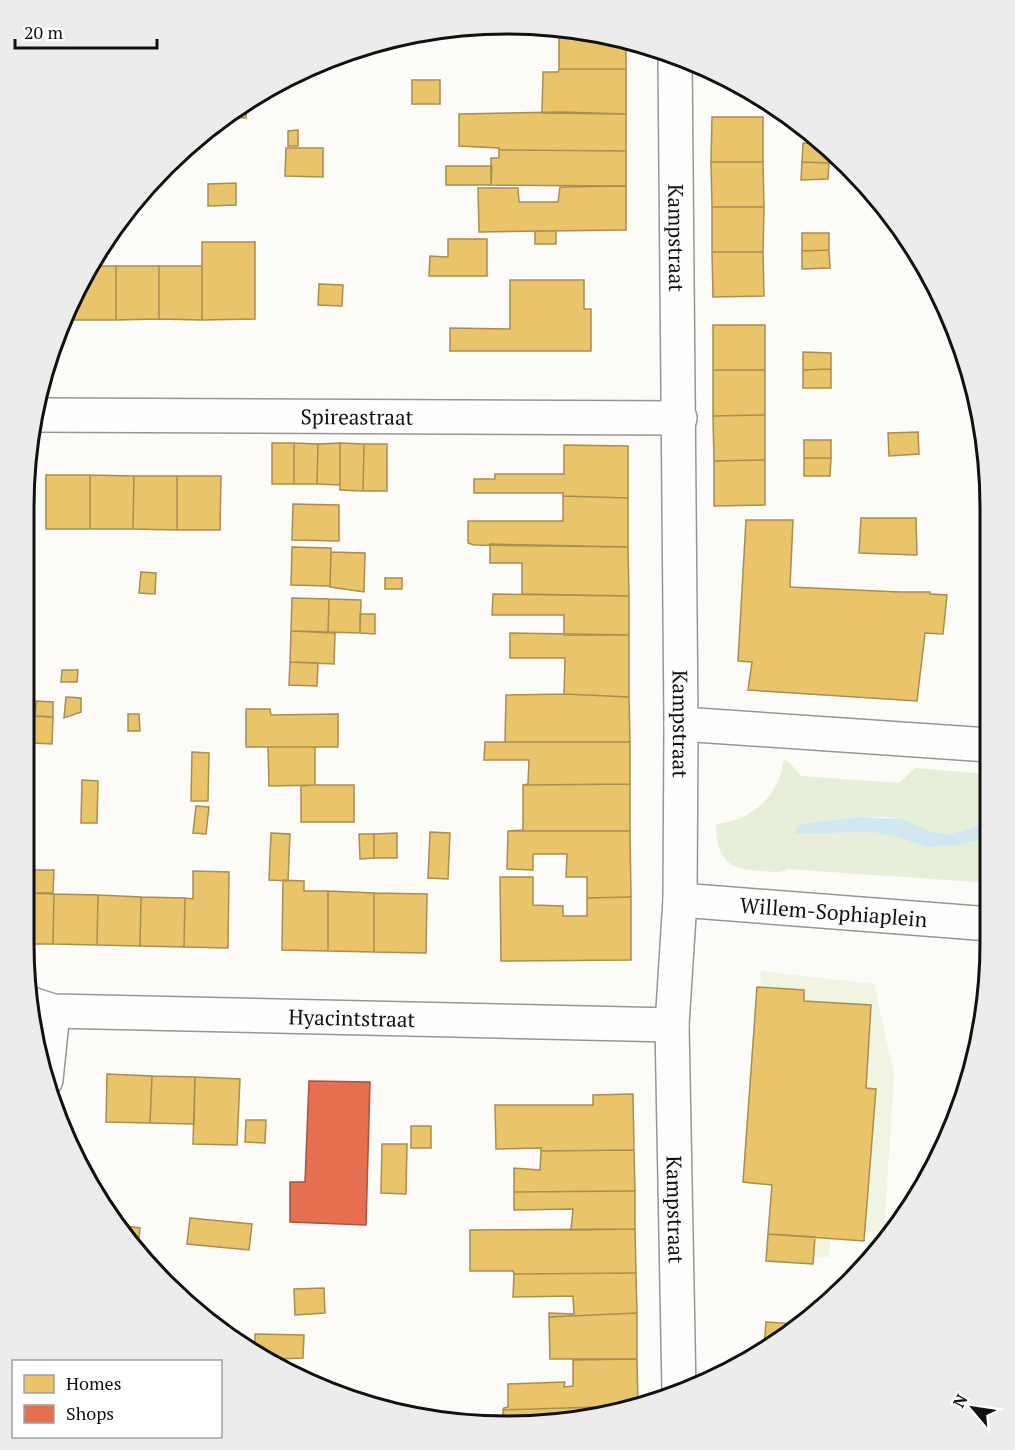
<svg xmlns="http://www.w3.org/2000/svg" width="1015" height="1450" viewBox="0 0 1015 1450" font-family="'PT Serif',serif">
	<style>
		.green { fill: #e7efda }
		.pitch { fill: #eff4e3 }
		.water { fill: #d2e8f1 }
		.homes { fill: #e9c46a; stroke: #a88e4f; stroke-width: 1.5 }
		.shops { fill: #e76f51; stroke: #a7533e; stroke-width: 1.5 }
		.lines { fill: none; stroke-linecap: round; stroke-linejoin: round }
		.street-casing { stroke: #979695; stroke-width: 36 }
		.street { stroke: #fffefe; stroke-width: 33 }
		.labels { text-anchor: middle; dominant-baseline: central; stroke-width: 6; stroke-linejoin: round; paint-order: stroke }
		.street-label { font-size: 21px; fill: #111; stroke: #fff }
		.rim { fill: none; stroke: #111; stroke-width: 3 }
	</style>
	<rect width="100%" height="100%" fill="#fcfbf7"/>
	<path class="green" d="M 784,760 L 788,761 L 801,776 L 899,783 L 915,768 L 977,773 L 989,786 L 989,822 C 976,826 963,835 950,835 C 928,836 910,818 888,817 C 855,815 825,825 793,833 L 871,832 L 892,836 L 927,847 L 955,846 L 989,838 L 989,883 L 788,869 C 780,874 770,871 761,871 C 726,869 717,859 716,824 C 751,821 779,797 784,760 Z"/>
	<path class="pitch" d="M 761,971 L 874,984 L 894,1075 L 884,1232 L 831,1233 L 829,1257 L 774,1256 L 779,1176 L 751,1170 Z"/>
	<path class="water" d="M 862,817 L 903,819 L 929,831 L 949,835 L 989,822 L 989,838 L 955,846 L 927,847 L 892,836 L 871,832 L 793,834 L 801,824 Z"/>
	<path class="homes" d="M 559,28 L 626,39 L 626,69 L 559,69 Z
		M 559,69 L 626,69 L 626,114 L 542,113 L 543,72 L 558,72 Z
		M 412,80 L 440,80 L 440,104 L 412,104 Z
		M 247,102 L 246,118 L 226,117 Z
		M 560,112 L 626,114 L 626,151 L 499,150 L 499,148 L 459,146 L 459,114 Z
		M 712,117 L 763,117 L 763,162 L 711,162 Z
		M 298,130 L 298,146 L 288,146 L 288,131 Z
		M 803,143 L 823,144 L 830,150 L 829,163 L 802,162 Z
		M 286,148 L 323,148 L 323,177 L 285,176 Z
		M 499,150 L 626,151 L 626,186 L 491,185 L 491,158 L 499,158 Z
		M 711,162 L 763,162 L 764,207 L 712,207 Z
		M 802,162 L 829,163 L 828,179 L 801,180 Z
		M 446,166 L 492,166 L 491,185 L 446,185 Z
		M 236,183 L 236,205 L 208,206 L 208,184 Z
		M 626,186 L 626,230 L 479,232 L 478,188 L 518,188 L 519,202 L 558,202 L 560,187 Z
		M 712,207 L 764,207 L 763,252 L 712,252 Z
		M 535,231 L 556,231 L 556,244 L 535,244 Z
		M 802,233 L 829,233 L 829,250 L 802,251 Z
		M 448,239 L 487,239 L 487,276 L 429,276 L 430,256 L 448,257 Z
		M 202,242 L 255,242 L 255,319 L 202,320 Z
		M 829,250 L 830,268 L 802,269 L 802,251 Z
		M 712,252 L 763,252 L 764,296 L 713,297 Z
		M 89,266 L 116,266 L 116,320 L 73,320 L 73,307 Z
		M 116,266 L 159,266 L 159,319 L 116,320 Z
		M 159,266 L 202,266 L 202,320 L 159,319 Z
		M 510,280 L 584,280 L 584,309 L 591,309 L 591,351 L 450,351 L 450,328 L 510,329 Z
		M 319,284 L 343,285 L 342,306 L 318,305 Z
		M 713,325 L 765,325 L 765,370 L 713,370 Z
		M 803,352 L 831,353 L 831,369 L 803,370 Z
		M 831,369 L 831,388 L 803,388 L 803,370 Z
		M 713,370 L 765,370 L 765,415 L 713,416 Z
		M 765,415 L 765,460 L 714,461 L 713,416 Z
		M 918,432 L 919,454 L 889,456 L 888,433 Z
		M 804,440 L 831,440 L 831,458 L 804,458 Z
		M 272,443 L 294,443 L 294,484 L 272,484 Z
		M 294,443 L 318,444 L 317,484 L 294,484 Z
		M 340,443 L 340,485 L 317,484 L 318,444 Z
		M 340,443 L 364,444 L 363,491 L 340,490 Z
		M 364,444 L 387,444 L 387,491 L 363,491 Z
		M 564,445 L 628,446 L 628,498 L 563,496 L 563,493 L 474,493 L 474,479 L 495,479 L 495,474 L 564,474 Z
		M 804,458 L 831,458 L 830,476 L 804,476 Z
		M 765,460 L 765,505 L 714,506 L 714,461 Z
		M 46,475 L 90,475 L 90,529 L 46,529 Z
		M 90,475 L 134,476 L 133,529 L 90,529 Z
		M 134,476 L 177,476 L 177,530 L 133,529 Z
		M 177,476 L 221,476 L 220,530 L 177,530 Z
		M 563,496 L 628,498 L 628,547 L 474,545 L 468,543 L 468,521 L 563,521 Z
		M 293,504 L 339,505 L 339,541 L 292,540 Z
		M 861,518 L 916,518 L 917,555 L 859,553 Z
		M 746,520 L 793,520 L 790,587 L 900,592 L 930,592 L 930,594 L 947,595 L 943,634 L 925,633 L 917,701 L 748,690 L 752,662 L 738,661 Z
		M 490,544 L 628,547 L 629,596 L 522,594 L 522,563 L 490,563 Z
		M 292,547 L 331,548 L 330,586 L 291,585 Z
		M 331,552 L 365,553 L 364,592 L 330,587 Z
		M 141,572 L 156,573 L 155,594 L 139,593 Z
		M 385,578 L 402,578 L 402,589 L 385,589 Z
		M 493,594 L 629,596 L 629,635 L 564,635 L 564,615 L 492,615 Z
		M 292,598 L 329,599 L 328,632 L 291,631 Z
		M 329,599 L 361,600 L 360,633 L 328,632 Z
		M 360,614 L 375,614 L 375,634 L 360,633 Z
		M 291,631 L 335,633 L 334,664 L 290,662 Z
		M 510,633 L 629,635 L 629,697 L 564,694 L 565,658 L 510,658 Z
		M 290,662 L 318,663 L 317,686 L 289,685 Z
		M 62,670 L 78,670 L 77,682 L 61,682 Z
		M 564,694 L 629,697 L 630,742 L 505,742 L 506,695 Z
		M 66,697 L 81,698 L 81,712 L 64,718 Z
		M 36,701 L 53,702 L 53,717 L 35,716 Z
		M 246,709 L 270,709 L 271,715 L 338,714 L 338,747 L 246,747 Z
		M 128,714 L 139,714 L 140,731 L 128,731 Z
		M 31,716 L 53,717 L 52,744 L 31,743 Z
		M 485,742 L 630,742 L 630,784 L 523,785 L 528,784 L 529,760 L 484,760 Z
		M 268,747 L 315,747 L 315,785 L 269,786 Z
		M 192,752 L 209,753 L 208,801 L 191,801 Z
		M 82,780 L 98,781 L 97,823 L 81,823 Z
		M 630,784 L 630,831 L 508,831 L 523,830 L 523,785 Z
		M 315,785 L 354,785 L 354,822 L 301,822 L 301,786 Z
		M 196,806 L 209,807 L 206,834 L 193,833 Z
		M 508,831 L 630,831 L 631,897 L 587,898 L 587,877 L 566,877 L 567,854 L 533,854 L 533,870 L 507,869 Z
		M 430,832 L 450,833 L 448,879 L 428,878 Z
		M 271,833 L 290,834 L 288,881 L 269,880 Z
		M 397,833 L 397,858 L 374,858 L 374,834 Z
		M 359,834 L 374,834 L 374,858 L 360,859 Z
		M 30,870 L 54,870 L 53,893 L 29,893 Z
		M 193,871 L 229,872 L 228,948 L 184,947 L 185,898 L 193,899 Z
		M 500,877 L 533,877 L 533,905 L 563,906 L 563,916 L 587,916 L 587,898 L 631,897 L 631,960 L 501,961 Z
		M 283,880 L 304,881 L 304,891 L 328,891 L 328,951 L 282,950 Z
		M 328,891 L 374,893 L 374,952 L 328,951 Z
		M 24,893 L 54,894 L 53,944 L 24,944 Z
		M 374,893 L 427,894 L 426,953 L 374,952 Z
		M 54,894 L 98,895 L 97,945 L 53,944 Z
		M 98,895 L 141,897 L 140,946 L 97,945 Z
		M 141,897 L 185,898 L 184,947 L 140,946 Z
		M 757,987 L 804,990 L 804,1001 L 871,1005 L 866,1088 L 876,1089 L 864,1241 L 768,1234 L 772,1185 L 743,1182 Z
		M 107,1074 L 152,1076 L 150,1123 L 106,1122 Z
		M 152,1076 L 195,1077 L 194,1124 L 150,1123 Z
		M 195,1077 L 240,1079 L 237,1145 L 193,1144 Z
		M 633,1094 L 634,1150 L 541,1151 L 541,1148 L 496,1149 L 495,1105 L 593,1105 L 593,1095 Z
		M 246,1120 L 266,1120 L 265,1143 L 245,1142 Z
		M 411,1126 L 431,1126 L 431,1148 L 411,1148 Z
		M 382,1144 L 407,1144 L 406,1194 L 381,1193 Z
		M 634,1150 L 635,1191 L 514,1192 L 514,1168 L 540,1170 L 541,1151 Z
		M 635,1191 L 635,1229 L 571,1230 L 573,1209 L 514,1210 L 514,1192 Z
		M 190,1218 L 252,1224 L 249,1250 L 187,1244 Z
		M 118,1225 L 140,1228 L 138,1248 Z
		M 635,1229 L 636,1273 L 514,1274 L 513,1271 L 470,1271 L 470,1230 Z
		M 768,1234 L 815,1237 L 813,1264 L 766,1261 Z
		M 636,1273 L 637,1313 L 549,1317 L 549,1313 L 574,1314 L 573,1296 L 513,1297 L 514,1274 Z
		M 324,1288 L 325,1313 L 295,1315 L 294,1289 Z
		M 637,1313 L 637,1359 L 550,1359 L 549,1317 Z
		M 766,1322 L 799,1324 L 764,1348 Z
		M 255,1334 L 304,1335 L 303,1358 L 279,1359 L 279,1362 L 255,1347 Z
		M 637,1359 L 638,1404 L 632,1406 L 503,1410 L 504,1408 L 508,1407 L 508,1384 L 565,1382 L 564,1387 L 573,1386 L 573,1360 Z
		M 632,1406 L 601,1417 L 503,1420 L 503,1410 Z"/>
	<path class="shops" d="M 309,1081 L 370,1082 L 366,1225 L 290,1222 L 290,1182 L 305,1182 Z"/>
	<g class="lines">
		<g class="street-casing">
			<g id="street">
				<path id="s1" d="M 675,56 L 681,724 L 680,900 L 672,1025 L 679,1391"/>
				<path id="s2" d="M 33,415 L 680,418"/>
				<path d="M 681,724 L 989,745"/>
				<path id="s3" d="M 680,900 L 990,924"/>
				<path id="s4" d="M 32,1004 L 53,1011 L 672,1025"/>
				<path d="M 46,1080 L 53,1011"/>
			</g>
		</g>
		<use href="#street" class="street"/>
	</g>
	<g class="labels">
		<g class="street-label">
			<text stroke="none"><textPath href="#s1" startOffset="182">Kampstraat</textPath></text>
			<text stroke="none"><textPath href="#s2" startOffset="324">Spireastraat</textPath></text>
			<text stroke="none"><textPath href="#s1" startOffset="668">Kampstraat</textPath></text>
			<text stroke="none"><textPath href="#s3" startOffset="154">Willem-Sophiaplein</textPath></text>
			<text stroke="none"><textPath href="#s4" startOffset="321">Hyacintstraat</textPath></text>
			<text stroke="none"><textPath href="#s1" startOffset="1154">Kampstraat</textPath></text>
		</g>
	</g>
	<path d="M0 0H1015V1450H0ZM507 34H507A473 473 0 0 1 980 507V943A473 473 0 0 1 507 1416H507A473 473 0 0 1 34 943V507A473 473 0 0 1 507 34Z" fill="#ececec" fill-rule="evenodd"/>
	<path class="rim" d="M507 34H507A473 473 0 0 1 980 507V943A473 473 0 0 1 507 1416H507A473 473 0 0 1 34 943V507A473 473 0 0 1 507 34Z"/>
	<rect x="12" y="1360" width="210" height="78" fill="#ffffff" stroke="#a0a0a0" stroke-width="1.5"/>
	<rect x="24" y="1375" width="30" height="18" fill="#e9c46a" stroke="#a0a0a0" stroke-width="1.5"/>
	<text x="66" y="1390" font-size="18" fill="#111111">Homes</text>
	<rect x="24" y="1405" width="30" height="18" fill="#e76f51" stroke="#a0a0a0" stroke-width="1.5"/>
	<text x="66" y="1420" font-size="18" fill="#111111">Shops</text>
	<g transform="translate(973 1408) rotate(299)" stroke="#ffffff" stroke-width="4.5" paint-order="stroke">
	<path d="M0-4.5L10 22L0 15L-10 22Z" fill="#111111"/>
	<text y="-9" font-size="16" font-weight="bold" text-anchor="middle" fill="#111111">N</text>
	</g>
	<path d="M15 39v9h142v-9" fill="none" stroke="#111111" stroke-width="3"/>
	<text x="24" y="39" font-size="18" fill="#111111" stroke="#ffffff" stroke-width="4.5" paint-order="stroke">20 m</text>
</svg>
